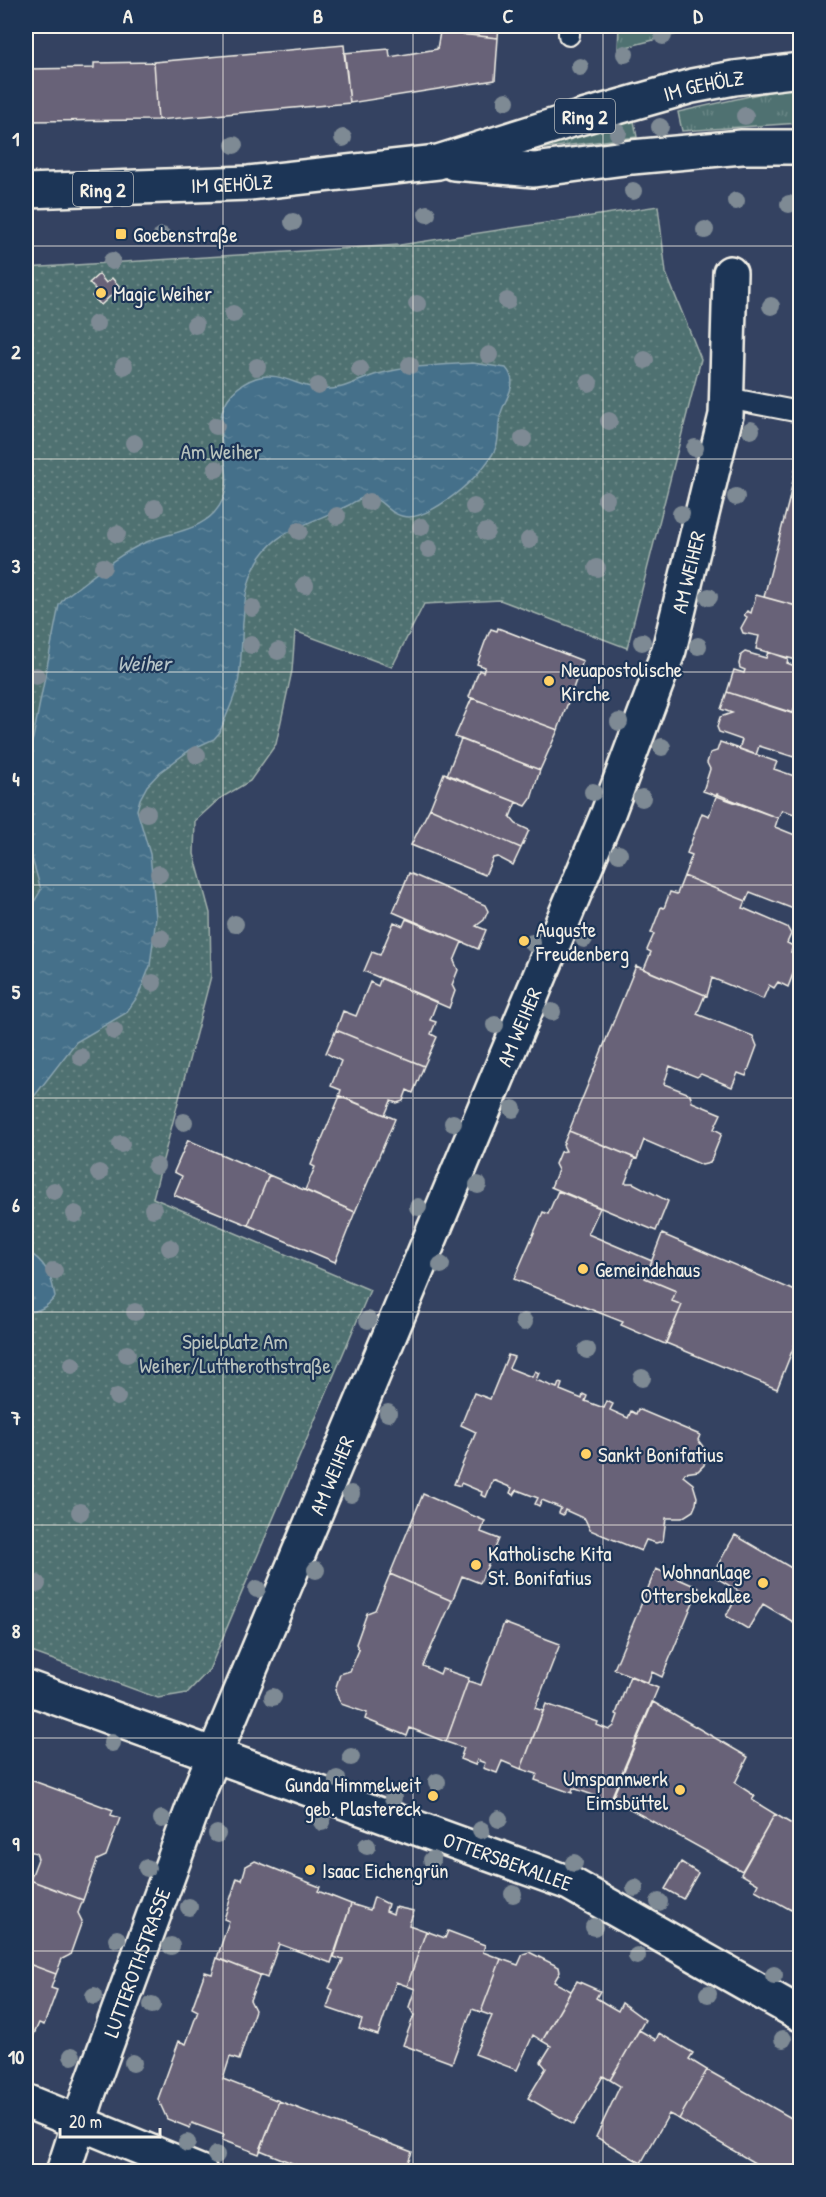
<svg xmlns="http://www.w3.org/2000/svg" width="826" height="2197" viewBox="0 0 826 2197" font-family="'Patrick Hand',sans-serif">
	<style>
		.grass { fill: url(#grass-tufts); stroke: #a2b1ac; stroke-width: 1.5 }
		.park { fill: url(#park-dots); stroke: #a2b1ac; stroke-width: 1.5 }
		.water { fill: url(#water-ripples); stroke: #8aa4b0; stroke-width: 1.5 }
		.building { fill: #686278; stroke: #f4f1e8; stroke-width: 1.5 }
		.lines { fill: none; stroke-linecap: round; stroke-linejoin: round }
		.lane-casing { stroke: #f4f1e8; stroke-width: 24 }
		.street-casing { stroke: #f4f1e8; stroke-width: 38 }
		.primary-casing { stroke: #f4f1e8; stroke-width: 38 }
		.lane { stroke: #1d3557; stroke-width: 20 }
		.street { stroke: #1d3557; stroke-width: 33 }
		.primary { stroke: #1d3557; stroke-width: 33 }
		.tree { fill: #7e8a94 }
		.grid { fill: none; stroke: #f4f1e8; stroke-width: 1.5; stroke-opacity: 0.55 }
		.poi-dot { fill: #ffd166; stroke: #1d3557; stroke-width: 2 }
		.labels { text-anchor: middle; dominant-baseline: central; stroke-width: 4.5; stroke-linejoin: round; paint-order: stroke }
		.shield { fill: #1d3557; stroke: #b4b9bc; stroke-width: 1.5 }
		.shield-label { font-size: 20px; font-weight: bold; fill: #f4f1e8 }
		.street-label { font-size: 21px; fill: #f4f1e8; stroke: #1d3557 }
		.poi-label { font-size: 21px; fill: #f4f1e8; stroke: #1d3557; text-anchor: start }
		.park-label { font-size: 21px; fill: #bac4be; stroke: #1d3557 }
		.water-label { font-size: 22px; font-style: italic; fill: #b6c4c7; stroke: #1d3557 }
		.neatline { fill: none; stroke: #f4f1e8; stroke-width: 2 }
		.grid-label { font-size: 20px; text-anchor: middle; font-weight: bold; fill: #f4f1e8 }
	</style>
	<defs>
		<pattern id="grass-tufts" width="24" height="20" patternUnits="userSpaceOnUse" patternTransform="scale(1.5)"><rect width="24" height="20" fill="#4f7171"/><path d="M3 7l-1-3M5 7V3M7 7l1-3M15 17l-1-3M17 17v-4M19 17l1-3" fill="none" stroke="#698685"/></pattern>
		<pattern id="park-dots" width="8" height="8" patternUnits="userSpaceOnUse" patternTransform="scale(1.5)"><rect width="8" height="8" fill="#4f7171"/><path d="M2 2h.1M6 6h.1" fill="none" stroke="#698685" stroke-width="1.8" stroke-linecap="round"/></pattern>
		<pattern id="water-ripples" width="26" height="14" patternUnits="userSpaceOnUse" patternTransform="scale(1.5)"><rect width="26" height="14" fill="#44708a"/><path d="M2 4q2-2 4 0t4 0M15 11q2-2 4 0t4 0" fill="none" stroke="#60859a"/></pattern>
	</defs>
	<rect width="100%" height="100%" fill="#344261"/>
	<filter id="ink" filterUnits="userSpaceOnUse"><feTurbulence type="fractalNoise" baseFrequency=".0167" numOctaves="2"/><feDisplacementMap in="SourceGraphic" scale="12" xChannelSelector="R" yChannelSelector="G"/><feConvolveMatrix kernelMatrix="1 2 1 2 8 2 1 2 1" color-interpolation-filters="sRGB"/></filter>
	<g filter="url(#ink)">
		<path class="grass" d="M 619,26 L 709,26 L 618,49 Z
			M 800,87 L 800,123 L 682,131 L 678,112 L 786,88 Z
			M 634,121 L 637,137 L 538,149 L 536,143 Z"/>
		<path class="park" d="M 658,206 L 666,273 L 701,359 L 627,648 L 500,600 L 424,604 L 392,667 L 295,631 L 292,671 L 276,744 L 250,781 L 219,799 L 195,821 L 194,854 L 210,913 L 211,976 L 153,1198 L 370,1290 L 209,1670 L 187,1693 L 158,1698 L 26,1650 L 26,268 L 400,245 Z"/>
		<path class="water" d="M 473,363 L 506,368 C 521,385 503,399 500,417 C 498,426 499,436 497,444 C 490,470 436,516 409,517 C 389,517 384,499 370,497 C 363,495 355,502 349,505 C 329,515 307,522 287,533 C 279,537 272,543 266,550 C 237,582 245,637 239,677 C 237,696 226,714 220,732 L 214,739 L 190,750 L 160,772 L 147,786 L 140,799 L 137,810 L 150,854 L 156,917 L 150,966 L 138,996 L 126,1013 L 76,1042 L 26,1107 L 26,916 L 41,890 L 26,837 L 26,760 L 33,738 L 59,605 L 65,597 C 90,579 115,556 144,543 C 166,533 196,532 214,513 C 241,483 216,450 221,417 C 224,398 238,384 256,378 C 280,370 298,388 322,389 C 342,391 359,379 378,374 C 409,366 441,365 473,363 Z
			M 26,1251 C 45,1260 52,1276 55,1297 C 47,1307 39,1312 26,1312 Z"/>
		<path class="building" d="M 440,26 L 499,26 L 498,38 L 440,32 Z
			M 440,32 L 498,38 L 495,80 L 350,103 L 344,53 L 389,49 L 390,57 L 437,49 Z
			M 344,45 L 350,103 L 158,120 L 154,62 Z
			M 154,62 L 158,120 L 26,121 L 26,69 L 94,68 L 94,63 Z
			M 99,274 L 106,283 L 112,278 L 120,287 L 101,305 L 92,296 L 97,291 L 89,283 Z
			M 800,447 L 800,503 L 789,500 Z
			M 789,500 L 800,503 L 800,607 L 764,597 Z
			M 756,595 L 800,607 L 800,661 L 756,649 L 759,636 L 743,633 L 741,628 L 747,617 L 744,615 L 747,611 L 751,613 Z
			M 498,628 L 583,661 L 558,730 L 469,697 L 479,670 L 483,672 L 485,667 L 477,664 L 485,642 L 491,629 L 497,631 Z
			M 745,652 L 766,658 L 768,652 L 788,659 L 787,663 L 800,668 L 800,691 L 793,713 L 727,692 L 734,670 L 744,673 L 745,670 L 740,668 L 739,664 L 741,655 Z
			M 727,692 L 800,716 L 800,737 L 794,757 L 759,746 L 756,755 L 739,749 L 742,740 L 719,732 L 717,727 L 720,717 L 732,713 L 721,709 Z
			M 472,698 L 558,730 L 540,770 L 455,737 Z
			M 461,739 L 540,770 L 531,799 L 526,806 L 447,775 Z
			M 720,742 L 777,762 L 774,769 L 800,778 L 800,776 L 800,816 L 782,810 L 778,818 L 703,791 L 710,769 L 707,763 L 710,753 L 717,751 Z
			M 444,773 L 516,802 L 510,817 L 516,824 L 529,830 L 521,848 L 430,808 Z
			M 717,794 L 778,818 L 775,827 L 800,837 L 800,900 L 796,910 L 750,892 L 746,901 L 684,876 L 692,855 L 687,853 L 702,813 L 709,816 Z
			M 430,808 L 521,848 L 513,865 L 498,857 L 493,858 L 485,875 L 411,845 Z
			M 409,873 L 485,905 L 488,911 L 484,920 L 476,926 L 486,930 L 478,949 L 393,912 Z
			M 684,876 L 746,901 L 743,908 L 787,927 L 791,934 L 787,943 L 793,946 L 791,952 L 800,956 L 788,987 L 778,982 L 774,988 L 769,985 L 763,999 L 712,978 L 707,996 L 644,969 L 651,952 L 647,950 L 654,934 L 651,933 L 661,907 L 664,908 L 670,892 L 677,894 Z
			M 406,919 L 462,942 L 454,961 L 458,970 L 452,985 L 455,991 L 449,1008 L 364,971 L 372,952 L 380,955 L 394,922 L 403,926 Z
			M 636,966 L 705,995 L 697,1014 L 753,1036 L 757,1046 L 746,1076 L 738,1073 L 732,1087 L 701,1074 L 697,1077 L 670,1066 L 664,1084 L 690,1094 L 692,1102 L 721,1114 L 714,1129 L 722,1133 L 710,1163 L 702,1165 L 644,1140 L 637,1159 L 569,1131 Z
			M 381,978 L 437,1002 L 430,1020 L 436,1022 L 431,1034 L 437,1037 L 424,1066 L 336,1030 L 343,1011 L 356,1016 L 370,982 L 378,986 Z
			M 336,1030 L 424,1066 L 413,1093 L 407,1090 L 403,1101 L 397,1103 L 391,1101 L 385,1115 L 339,1096 L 341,1090 L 331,1086 L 341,1061 L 326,1053 Z
			M 340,1096 L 395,1119 L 355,1212 L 305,1190 L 315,1167 L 311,1165 Z
			M 569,1131 L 635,1158 L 625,1183 L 633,1183 L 668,1201 L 656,1231 L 551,1187 L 558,1170 L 555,1164 L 560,1152 L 566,1151 L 563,1145 Z
			M 188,1140 L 269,1175 L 248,1225 L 174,1195 L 182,1176 L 174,1172 Z
			M 269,1175 L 355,1212 L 335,1262 L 248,1225 Z
			M 558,1191 L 600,1208 L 588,1234 L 652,1261 L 645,1278 L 676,1291 L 672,1301 L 682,1305 L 665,1344 L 621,1325 L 623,1322 L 514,1279 L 543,1212 L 548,1214 Z
			M 662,1234 L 800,1293 L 800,1331 L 777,1389 L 666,1343 L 682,1305 L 672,1301 L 676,1291 L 645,1278 Z
			M 508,1355 L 514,1357 L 509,1368 L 532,1377 L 535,1371 L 539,1373 L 536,1380 L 557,1388 L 559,1383 L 562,1384 L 560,1390 L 582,1399 L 583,1394 L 587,1396 L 585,1401 L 604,1408 L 607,1401 L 613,1404 L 610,1410 L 628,1418 L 631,1411 L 636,1414 L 638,1409 L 700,1435 L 698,1440 L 707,1452 L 704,1465 L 698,1471 L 685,1473 L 683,1476 L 693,1484 L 697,1497 L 696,1504 L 693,1511 L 682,1518 L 666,1518 L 663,1541 L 656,1543 L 646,1540 L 641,1551 L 590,1530 L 585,1519 L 565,1510 L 563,1515 L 559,1513 L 561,1508 L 542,1500 L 539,1506 L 535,1504 L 538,1498 L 517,1490 L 514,1495 L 510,1493 L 512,1488 L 493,1480 L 486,1497 L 481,1495 L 482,1492 L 461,1483 L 460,1486 L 454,1484 L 476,1432 L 461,1425 L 474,1393 L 490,1399 Z
			M 423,1494 L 485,1521 L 481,1532 L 499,1539 L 480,1583 L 462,1576 L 452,1601 L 390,1574 Z
			M 735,1535 L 800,1573 L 800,1626 L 763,1604 L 748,1629 L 726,1616 L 740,1592 L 712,1575 Z
			M 656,1569 L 699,1588 L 662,1677 L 652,1672 L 648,1683 L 614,1669 Z
			M 390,1574 L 452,1601 L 423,1666 L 440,1674 L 442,1669 L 469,1678 L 446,1742 L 410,1728 L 407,1736 L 365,1719 L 367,1713 L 341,1704 L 335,1690 L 340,1674 L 350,1671 L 359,1650 L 356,1644 L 367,1613 L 375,1610 Z
			M 504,1623 L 560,1644 L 535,1708 L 543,1711 L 521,1769 L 502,1761 L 497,1773 L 483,1768 L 485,1763 L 477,1760 L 475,1765 L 460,1759 L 464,1748 L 446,1742 L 468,1681 L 481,1685 Z
			M 630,1676 L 658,1688 L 610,1801 L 573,1788 L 572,1793 L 535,1780 L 537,1774 L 521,1769 L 546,1704 L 598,1722 L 597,1725 L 609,1730 L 614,1726 L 618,1715 L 616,1714 Z
			M 653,1702 L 748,1757 L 735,1783 L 755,1796 L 752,1800 L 775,1814 L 742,1871 L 612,1799 Z
			M 28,1779 L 113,1810 L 111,1815 L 120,1818 L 106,1856 L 97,1860 L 83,1900 L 30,1880 L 38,1859 L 36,1853 L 26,1850 Z
			M 775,1814 L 800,1829 L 800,1908 L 795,1904 L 791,1910 L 755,1890 L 758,1884 L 741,1874 Z
			M 255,1861 L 320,1887 L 318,1891 L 351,1904 L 331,1963 L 279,1944 L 267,1978 L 217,1958 L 229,1921 L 224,1919 L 237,1878 L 242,1880 L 246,1866 Z
			M 681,1862 L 698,1873 L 683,1899 L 665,1889 Z
			M 30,1880 L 83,1900 L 78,1913 L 82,1921 L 70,1955 L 62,1959 L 56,1974 L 26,1963 L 26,1887 L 28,1888 Z
			M 374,1897 L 388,1904 L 386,1911 L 393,1914 L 395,1907 L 414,1911 L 409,1925 L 426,1931 L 407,1986 L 396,1982 L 378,2035 L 359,2029 L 362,2020 L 327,2008 L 333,1990 L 329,1988 L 343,1960 L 334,1957 L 351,1904 L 370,1910 Z
			M 426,1931 L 445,1938 L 448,1931 L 485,1945 L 483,1952 L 501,1959 L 481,2012 L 472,2009 L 452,2063 L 403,2045 L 414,2015 L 409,2007 L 415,1989 L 407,1986 Z
			M 529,1952 L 559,1967 L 560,1972 L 554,1982 L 571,1991 L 542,2041 L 533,2035 L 517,2070 L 475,2054 L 492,2016 L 481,2012 L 501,1959 L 518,1965 L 523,1954 Z
			M 217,1958 L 260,1975 L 250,2000 L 255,2010 L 239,2060 L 230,2057 L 223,2079 L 279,2101 L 259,2154 L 222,2140 L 224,2135 L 192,2123 L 190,2128 L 167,2119 L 158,2099 L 179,2041 L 186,2044 L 198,2011 L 192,2008 L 205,1972 L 212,1974 Z
			M 26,1963 L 56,1974 L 51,1988 L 57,1990 L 44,2025 L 39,2023 L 26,2052 Z
			M 577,1981 L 600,1991 L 596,1998 L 606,2004 L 618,2011 L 622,2003 L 645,2020 L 610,2080 L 603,2076 L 574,2125 L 528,2098 L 546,2068 L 541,2062 L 551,2046 L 542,2041 Z
			M 639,2030 L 656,2040 L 659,2033 L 693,2053 L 689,2059 L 707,2070 L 679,2119 L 669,2114 L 641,2163 L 596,2137 L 620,2086 L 610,2080 Z
			M 707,2070 L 800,2123 L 800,2172 L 770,2172 L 679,2119 Z
			M 279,2101 L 412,2152 L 404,2172 L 314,2172 L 260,2150 Z
			M 439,2166 L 453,2172 L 437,2172 Z"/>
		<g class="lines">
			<g class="lane-casing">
				<path id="lane" d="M 569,35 L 569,26
					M 727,398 L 800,412"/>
			</g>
			<g class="street-casing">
				<g id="street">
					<path id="s1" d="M 26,1687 L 569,1883 L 800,2014"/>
					<path d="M 26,2101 L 200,2172"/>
					<path id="s2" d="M 63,2172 L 89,2092 L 198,1794 L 608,813 L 669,650 L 726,415 L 730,273"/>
				</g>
			</g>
			<g class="primary-casing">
				<g id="primary">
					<path d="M 454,163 L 534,170 L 632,157 L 742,147 L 800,147"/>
					<path id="s3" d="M 26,191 L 249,183 L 438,162 L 565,122 L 692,86 L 734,78 L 800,70"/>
				</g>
			</g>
			<use href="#lane" class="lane"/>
			<use href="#street" class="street"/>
			<use href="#primary" class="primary"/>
		</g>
		<g class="tree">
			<circle cx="663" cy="36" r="9"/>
			<circle cx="625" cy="54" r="9"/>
			<circle cx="580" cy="67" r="9"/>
			<circle cx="506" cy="101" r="9"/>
			<circle cx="745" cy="116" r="9"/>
			<circle cx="660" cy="127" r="9"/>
			<circle cx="618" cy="133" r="9"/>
			<circle cx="343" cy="138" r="9"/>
			<circle cx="234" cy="145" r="9"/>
			<circle cx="633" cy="191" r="9"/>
			<circle cx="736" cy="201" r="9"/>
			<circle cx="789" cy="204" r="9"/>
			<circle cx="427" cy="214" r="9"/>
			<circle cx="293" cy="222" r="9"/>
			<circle cx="705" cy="230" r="9"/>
			<circle cx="162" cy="236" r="9"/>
			<circle cx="112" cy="261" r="9"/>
			<circle cx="507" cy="301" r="9"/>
			<circle cx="417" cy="304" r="9"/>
			<circle cx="771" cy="306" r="9"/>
			<circle cx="233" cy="314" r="9"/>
			<circle cx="96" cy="324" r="9"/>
			<circle cx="195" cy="325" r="9"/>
			<circle cx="489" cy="355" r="9"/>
			<circle cx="645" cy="360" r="9"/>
			<circle cx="410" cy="365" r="9"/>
			<circle cx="124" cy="366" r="9"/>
			<circle cx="257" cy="367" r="9"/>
			<circle cx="360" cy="369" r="9"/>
			<circle cx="589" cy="383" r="9"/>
			<circle cx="318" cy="386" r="9"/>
			<circle cx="609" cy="421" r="9"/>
			<circle cx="216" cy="426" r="9"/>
			<circle cx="751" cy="430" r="9"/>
			<circle cx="523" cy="439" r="9"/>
			<circle cx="134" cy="443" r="9"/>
			<circle cx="695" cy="448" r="9"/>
			<circle cx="216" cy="469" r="9"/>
			<circle cx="736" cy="497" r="9"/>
			<circle cx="606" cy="499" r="9"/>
			<circle cx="369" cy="502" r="9"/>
			<circle cx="474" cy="507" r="9"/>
			<circle cx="155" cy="508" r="9"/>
			<circle cx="681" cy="514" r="9"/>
			<circle cx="337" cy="516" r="9"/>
			<circle cx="421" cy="527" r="9"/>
			<circle cx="299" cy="531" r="9"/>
			<circle cx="486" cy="532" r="9"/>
			<circle cx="117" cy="534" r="9"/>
			<circle cx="529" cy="540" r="9"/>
			<circle cx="429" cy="549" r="9"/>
			<circle cx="103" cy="567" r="9"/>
			<circle cx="597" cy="568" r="9"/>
			<circle cx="305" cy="585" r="9"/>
			<circle cx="709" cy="597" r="9"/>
			<circle cx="252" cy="608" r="9"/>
			<circle cx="642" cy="642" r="9"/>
			<circle cx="251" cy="645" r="9"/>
			<circle cx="698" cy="646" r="9"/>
			<circle cx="278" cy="651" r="9"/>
			<circle cx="36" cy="676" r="9"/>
			<circle cx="619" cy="722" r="9"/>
			<circle cx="662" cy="747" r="9"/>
			<circle cx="197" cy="755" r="9"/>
			<circle cx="593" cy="792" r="9"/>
			<circle cx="642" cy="798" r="9"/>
			<circle cx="147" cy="813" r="9"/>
			<circle cx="619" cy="854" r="9"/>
			<circle cx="159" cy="874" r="9"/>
			<circle cx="235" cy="924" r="9"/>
			<circle cx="161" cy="938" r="9"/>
			<circle cx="584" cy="939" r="9"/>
			<circle cx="532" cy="943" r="9"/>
			<circle cx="153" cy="983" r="9"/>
			<circle cx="552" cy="1012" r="9"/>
			<circle cx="495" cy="1025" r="9"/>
			<circle cx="114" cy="1031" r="9"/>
			<circle cx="81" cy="1057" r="9"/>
			<circle cx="513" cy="1109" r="9"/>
			<circle cx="184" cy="1122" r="9"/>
			<circle cx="453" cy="1123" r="9"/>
			<circle cx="121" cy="1144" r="9"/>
			<circle cx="156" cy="1166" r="9"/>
			<circle cx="99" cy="1173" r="9"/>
			<circle cx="478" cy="1185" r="9"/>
			<circle cx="54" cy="1191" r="9"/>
			<circle cx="418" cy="1207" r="9"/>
			<circle cx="153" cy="1209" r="9"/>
			<circle cx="75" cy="1214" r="9"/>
			<circle cx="170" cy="1248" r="9"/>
			<circle cx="441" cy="1265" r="9"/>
			<circle cx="54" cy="1271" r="9"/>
			<circle cx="135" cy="1312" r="9"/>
			<circle cx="368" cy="1320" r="9"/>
			<circle cx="524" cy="1322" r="9"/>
			<circle cx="587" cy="1350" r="9"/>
			<circle cx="127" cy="1354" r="9"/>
			<circle cx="72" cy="1365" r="9"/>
			<circle cx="642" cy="1378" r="9"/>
			<circle cx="117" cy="1397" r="9"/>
			<circle cx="388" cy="1413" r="9"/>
			<circle cx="351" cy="1494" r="9"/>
			<circle cx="80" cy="1512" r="9"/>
			<circle cx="316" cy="1570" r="9"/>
			<circle cx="37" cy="1584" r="9"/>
			<circle cx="257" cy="1589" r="9"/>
			<circle cx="273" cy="1697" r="9"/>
			<circle cx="112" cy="1743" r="9"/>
			<circle cx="351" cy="1757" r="9"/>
			<circle cx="337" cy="1779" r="9"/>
			<circle cx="437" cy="1782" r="9"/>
			<circle cx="393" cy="1798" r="9"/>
			<circle cx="162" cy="1819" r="9"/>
			<circle cx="499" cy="1819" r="9"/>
			<circle cx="322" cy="1822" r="9"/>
			<circle cx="481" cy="1830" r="9"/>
			<circle cx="217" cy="1834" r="9"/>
			<circle cx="367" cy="1846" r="9"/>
			<circle cx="432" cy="1860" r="9"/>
			<circle cx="574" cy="1863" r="9"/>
			<circle cx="147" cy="1868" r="9"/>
			<circle cx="635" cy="1888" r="9"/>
			<circle cx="513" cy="1894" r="9"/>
			<circle cx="659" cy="1902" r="9"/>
			<circle cx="189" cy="1907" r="9"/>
			<circle cx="594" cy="1927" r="9"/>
			<circle cx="117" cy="1939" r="9"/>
			<circle cx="171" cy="1946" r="9"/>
			<circle cx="637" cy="1956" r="9"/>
			<circle cx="774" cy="1975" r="9"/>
			<circle cx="708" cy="1994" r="9"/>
			<circle cx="94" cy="1996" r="9"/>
			<circle cx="152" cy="2005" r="9"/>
			<circle cx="783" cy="2039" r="9"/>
			<circle cx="72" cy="2056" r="9"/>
			<circle cx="133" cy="2063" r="9"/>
			<circle cx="187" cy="2143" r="9"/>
			<circle cx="216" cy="2155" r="9"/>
		</g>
	</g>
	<path class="grid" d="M 223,26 L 223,2172M 413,26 L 413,2172M 603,26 L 603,2172M 26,246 L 800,246M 26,459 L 800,459M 26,672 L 800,672M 26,885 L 800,885M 26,1098 L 800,1098M 26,1312 L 800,1312M 26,1525 L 800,1525M 26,1738 L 800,1738M 26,1951 L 800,1951"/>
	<g class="poi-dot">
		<rect x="115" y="228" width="12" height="12" rx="3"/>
		<circle cx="101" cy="293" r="6"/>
		<circle cx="549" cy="681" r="6"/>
		<circle cx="524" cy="941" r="6"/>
		<circle cx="583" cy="1269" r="6"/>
		<circle cx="586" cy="1454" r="6"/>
		<circle cx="476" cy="1565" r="6"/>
		<circle cx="763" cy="1583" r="6"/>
		<circle cx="680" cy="1790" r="6"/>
		<circle cx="433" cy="1796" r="6"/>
		<circle cx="310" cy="1870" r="6"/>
	</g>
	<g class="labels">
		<g class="shield">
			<rect x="555" y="99" width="60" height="34" rx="4.5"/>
			<rect x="73" y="172" width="60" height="34" rx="4.5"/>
		</g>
		<g class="shield-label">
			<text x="585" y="116">Ring 2</text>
			<text x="103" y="189">Ring 2</text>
		</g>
		<g class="street-label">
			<text stroke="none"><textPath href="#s3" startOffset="690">IM GEHÖLZ</textPath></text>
			<text stroke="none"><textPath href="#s3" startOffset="206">IM GEHÖLZ</textPath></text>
			<text stroke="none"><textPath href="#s2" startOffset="1719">AM WEIHER</textPath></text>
			<text stroke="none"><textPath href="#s2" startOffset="1233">AM WEIHER</textPath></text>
			<text stroke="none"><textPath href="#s2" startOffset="747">AM WEIHER</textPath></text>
			<text stroke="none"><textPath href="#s1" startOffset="512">OTTERSBEKALLEE</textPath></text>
			<text stroke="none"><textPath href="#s2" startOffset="222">LUTTEROTHSTRASSE</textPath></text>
		</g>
		<g class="poi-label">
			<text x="133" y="234">Goebenstraße</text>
			<text x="113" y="293">Magic Weiher</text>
			<text x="561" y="669">Neuapostolische<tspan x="561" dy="24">Kirche</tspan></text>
			<text x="536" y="929">Auguste<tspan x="536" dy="24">Freudenberg</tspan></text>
			<text x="595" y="1269">Gemeindehaus</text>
			<text x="598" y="1454">Sankt Bonifatius</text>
			<text x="488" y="1553">Katholische Kita<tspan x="488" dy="24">St. Bonifatius</tspan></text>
			<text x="751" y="1571" text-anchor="end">Wohnanlage<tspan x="751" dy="24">Ottersbekallee</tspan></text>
			<text x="668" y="1778" text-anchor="end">Umspannwerk<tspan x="668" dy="24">Eimsbüttel</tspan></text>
			<text x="421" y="1784" text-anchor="end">Gunda Himmelweit<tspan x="421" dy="24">geb. Plastereck</tspan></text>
			<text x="322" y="1870">Isaac Eichengrün</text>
		</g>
		<g class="park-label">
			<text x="221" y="451">Am Weiher</text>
			<text x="235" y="1341">Spielplatz Am<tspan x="235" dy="24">Weiher/Luttherothstraße</tspan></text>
		</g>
		<g class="water-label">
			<text x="144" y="663">Weiher</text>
		</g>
	</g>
	<rect width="826" height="2197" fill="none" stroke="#1d3557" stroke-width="66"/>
	<path d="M60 2128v9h100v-9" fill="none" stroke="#f4f1e8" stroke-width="3"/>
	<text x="69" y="2128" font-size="18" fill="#f4f1e8" stroke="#1d3557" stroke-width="4.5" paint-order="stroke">20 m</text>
	<rect x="33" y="33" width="760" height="2131" class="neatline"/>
	<g class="grid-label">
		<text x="128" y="23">A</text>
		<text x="318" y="23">B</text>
		<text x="508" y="23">C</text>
		<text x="698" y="23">D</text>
		<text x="16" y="146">1</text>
		<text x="16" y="359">2</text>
		<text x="16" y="573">3</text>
		<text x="16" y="786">4</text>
		<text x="16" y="999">5</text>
		<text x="16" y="1212">6</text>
		<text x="16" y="1425">7</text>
		<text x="16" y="1638">8</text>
		<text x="16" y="1851">9</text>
		<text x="16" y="2064">10</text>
	</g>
</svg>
